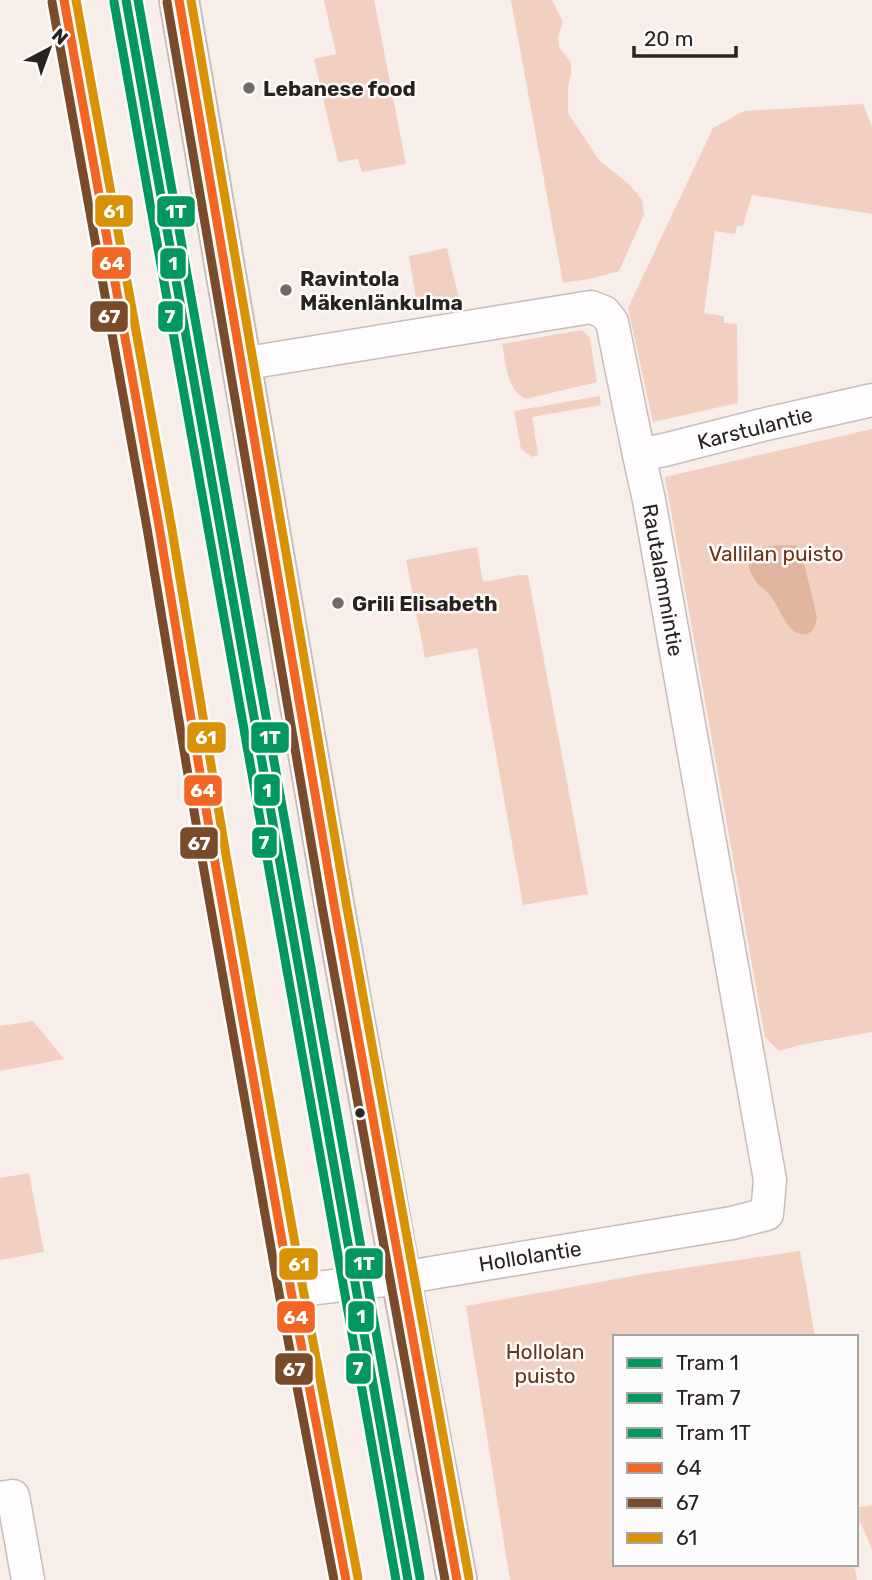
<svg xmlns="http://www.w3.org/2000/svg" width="872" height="1580" viewBox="0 0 872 1580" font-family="Rubik,sans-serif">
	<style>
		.green { fill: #f2d0c1 }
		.water { fill: #e1b49f }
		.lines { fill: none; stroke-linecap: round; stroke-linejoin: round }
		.street-casing { stroke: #c6bdba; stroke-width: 35 }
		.primary-casing { stroke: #c6bdba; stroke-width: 42 }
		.street { stroke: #fefcfc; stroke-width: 32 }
		.primary { stroke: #fefcfc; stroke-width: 38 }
		.bus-1-casing { stroke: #fcfcfc; stroke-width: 14 }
		.bus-2-casing { stroke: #fcfcfc; stroke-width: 14 }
		.bus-3-casing { stroke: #fcfcfc; stroke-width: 14 }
		.bus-1 { stroke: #f26522; stroke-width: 9 }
		.bus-2 { stroke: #7a4b2a; stroke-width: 9 }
		.bus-3 { stroke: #d89204; stroke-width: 9 }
		.tram-1-casing { stroke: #fcfcfc; stroke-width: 14 }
		.tram-2-casing { stroke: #fcfcfc; stroke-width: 14 }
		.tram-3-casing { stroke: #fcfcfc; stroke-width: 14 }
		.tram-1 { stroke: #00985f; stroke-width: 9 }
		.tram-2 { stroke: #00985f; stroke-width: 9 }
		.tram-3 { stroke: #00985f; stroke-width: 9 }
		.poi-dot { fill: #726965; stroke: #fcfcfc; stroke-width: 2.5 }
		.bus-dot { fill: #2a221e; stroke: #fcfcfc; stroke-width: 2.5 }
		.labels { text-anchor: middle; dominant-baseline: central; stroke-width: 5; stroke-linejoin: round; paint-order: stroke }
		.poi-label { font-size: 21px; font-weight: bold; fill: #2a221e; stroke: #fcfcfc; text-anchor: start }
		.street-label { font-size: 21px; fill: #2a221e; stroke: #fcfcfc }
		.park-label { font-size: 21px; fill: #6b3415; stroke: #fcfcfc }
		.line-badge { stroke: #fcfcfc; stroke-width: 2.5 }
		.badge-label { font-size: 19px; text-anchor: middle; font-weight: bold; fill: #fff }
	</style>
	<rect width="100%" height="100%" fill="#f7ede9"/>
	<path class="green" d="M 324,0 L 374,0 L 406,164 L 362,172 L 358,159 L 338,162 L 314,59 L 336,54 Z
		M 511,0 L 552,0 L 563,22 L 558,37 L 559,47 L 571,62 L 571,73 L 568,88 L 568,113 L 599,160 L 630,185 L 642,200 L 644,215 L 619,271 L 594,278 L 563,283 Z
		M 863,104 L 872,127 L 872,214 L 752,195 L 743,226 L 737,226 L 735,234 L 715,231 L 704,313 L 724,316 L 724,323 L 737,324 L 738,403 L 653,422 L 628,308 L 713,128 L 744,111 Z
		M 447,248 L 460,303 L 418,311 L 409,256 Z
		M 581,330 L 586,333 L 590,338 L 597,382 L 526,399 C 506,390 506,363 502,344 Z
		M 600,396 L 601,405 L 532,417 L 538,455 L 532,457 L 521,449 L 514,411 Z
		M 872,429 L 872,1032 L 800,1045 L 779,1051 L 765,1037 L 665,477 Z
		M 477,547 L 483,582 L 520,575 L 528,575 L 588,894 L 523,905 L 477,648 L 437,655 L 425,658 L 406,560 Z
		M 33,1021 L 64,1059 L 0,1071 L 0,1026 Z
		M 29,1173 L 44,1252 L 0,1260 L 0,1178 Z
		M 800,1251 L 815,1337 L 615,1337 L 615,1564 L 854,1564 L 857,1580 L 510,1580 L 466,1306 L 644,1274 Z
		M 872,1505 L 872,1549 L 861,1524 L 856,1521 L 856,1508 Z"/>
	<path class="water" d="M 796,545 L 801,551 L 817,617 C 816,626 812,636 801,634 C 786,632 780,607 771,597 C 766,590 757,585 753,577 C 749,572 747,563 751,557 C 760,542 781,546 796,545 Z"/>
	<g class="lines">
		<g class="street-casing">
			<path id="street" d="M 241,364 L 591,307 L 604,312 L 612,322 L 639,455 L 649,500 L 770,1180 L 767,1214 L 732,1223 L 401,1278 L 291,1291
				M 639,455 L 664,450 L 762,425 L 872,400
				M 0,1498 L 13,1496 L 28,1580"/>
		</g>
		<g class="primary-casing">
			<path id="primary" d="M 179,0 L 335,910 L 401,1278 L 457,1580"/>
		</g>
		<use href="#street" class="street"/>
		<use href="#primary" class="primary"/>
		<g class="bus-1-casing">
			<path id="bus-1" d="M 64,0 L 159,526 L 214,857 L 291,1291 L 346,1580
				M 179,0 L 335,910 L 457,1580"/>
		</g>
		<g class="bus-2-casing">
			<path id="bus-2" d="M 52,2 L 147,528 L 202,859 L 279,1293 L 334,1580
				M 167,2 L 323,912 L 445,1580"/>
		</g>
		<g class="bus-3-casing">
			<path id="bus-3" d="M 76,0 L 171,524 L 226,855 L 303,1289 L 358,1578
				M 191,0 L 347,908 L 469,1578"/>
		</g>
		<use href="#bus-1" class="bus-1"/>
		<use href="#bus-2" class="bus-2"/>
		<use href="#bus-3" class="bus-3"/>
		<g class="tram-1-casing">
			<path id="tram-1" d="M 126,0 L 408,1580"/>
		</g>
		<g class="tram-2-casing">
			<path id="tram-2" d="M 114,2 L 396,1580"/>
		</g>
		<g class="tram-3-casing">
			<path id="tram-3" d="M 138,0 L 420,1578"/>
		</g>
		<use href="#tram-1" class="tram-1"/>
		<use href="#tram-2" class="tram-2"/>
		<use href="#tram-3" class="tram-3"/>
	</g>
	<g class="poi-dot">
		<circle cx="249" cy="88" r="7"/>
		<circle cx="286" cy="290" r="7"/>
		<circle cx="338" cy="603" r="7"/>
	</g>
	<circle class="bus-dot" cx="360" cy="1113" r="6"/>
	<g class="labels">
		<g class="poi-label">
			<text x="263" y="88">Lebanese food</text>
			<text x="300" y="278">Ravintola<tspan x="300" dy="24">Mäkenlänkulma</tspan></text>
			<text x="352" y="603">Grili Elisabeth</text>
		</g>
		<g class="street-label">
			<text transform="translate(755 428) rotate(-14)">Karstulantie</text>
			<text transform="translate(663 580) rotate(80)">Rautalammintie</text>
			<text transform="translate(530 1256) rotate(-9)">Hollolantie</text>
		</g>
		<g class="park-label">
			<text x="776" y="553">Vallilan puisto</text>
			<text x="545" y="1351">Hollolan<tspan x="545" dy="24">puisto</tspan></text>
		</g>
	</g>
	<g class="line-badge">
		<rect x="94" y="194" width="40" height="34" rx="7" fill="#d89204"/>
		<rect x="156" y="195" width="40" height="33" rx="7" fill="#00985f"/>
		<rect x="91" y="246" width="41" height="34" rx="7" fill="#f26522"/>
		<rect x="159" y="247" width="28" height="33" rx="7" fill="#00985f"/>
		<rect x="89" y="300" width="40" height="33" rx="7" fill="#7a4b2a"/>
		<rect x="157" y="300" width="27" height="33" rx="7" fill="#00985f"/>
		<rect x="250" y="721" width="40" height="33" rx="7" fill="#00985f"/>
		<rect x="186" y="721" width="41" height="33" rx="7" fill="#d89204"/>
		<rect x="253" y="773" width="28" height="34" rx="7" fill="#00985f"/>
		<rect x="183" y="774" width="40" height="33" rx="7" fill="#f26522"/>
		<rect x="251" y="826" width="27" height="33" rx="7" fill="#00985f"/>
		<rect x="179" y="826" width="40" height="34" rx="7" fill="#7a4b2a"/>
		<rect x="344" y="1247" width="40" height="33" rx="7" fill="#00985f"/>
		<rect x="278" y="1247" width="41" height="34" rx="7" fill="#d89204"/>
		<rect x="347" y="1300" width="28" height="33" rx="7" fill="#00985f"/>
		<rect x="276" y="1300" width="40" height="34" rx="7" fill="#f26522"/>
		<rect x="345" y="1352" width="27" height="33" rx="7" fill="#00985f"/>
		<rect x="274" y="1352" width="40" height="34" rx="7" fill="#7a4b2a"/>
	</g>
	<g class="badge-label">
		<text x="114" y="218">61</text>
		<text x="176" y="218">1T</text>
		<text x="112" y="270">64</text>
		<text x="173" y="270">1</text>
		<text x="109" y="323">67</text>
		<text x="170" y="323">7</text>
		<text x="270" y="744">1T</text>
		<text x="206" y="744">61</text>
		<text x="267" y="797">1</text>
		<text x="203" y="797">64</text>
		<text x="264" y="849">7</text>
		<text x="199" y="850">67</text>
		<text x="364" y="1270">1T</text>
		<text x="299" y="1271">61</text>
		<text x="361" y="1323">1</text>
		<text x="296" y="1324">64</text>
		<text x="358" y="1375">7</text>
		<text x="294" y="1376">67</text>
	</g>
	<rect x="613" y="1335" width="245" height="231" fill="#fcfcfc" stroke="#a8a5a3" stroke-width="2"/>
	<rect x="627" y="1358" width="35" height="10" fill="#00985f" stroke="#a8a5a3" stroke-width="2"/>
	<text x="676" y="1370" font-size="21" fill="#2a221e">Tram 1</text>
	<rect x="627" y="1393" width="35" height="10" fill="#00985f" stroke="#a8a5a3" stroke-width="2"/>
	<text x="676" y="1405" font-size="21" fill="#2a221e">Tram 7</text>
	<rect x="627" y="1428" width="35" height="10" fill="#00985f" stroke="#a8a5a3" stroke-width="2"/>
	<text x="676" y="1440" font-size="21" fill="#2a221e">Tram 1T</text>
	<rect x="627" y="1463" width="35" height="10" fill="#f26522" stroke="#a8a5a3" stroke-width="2"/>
	<text x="676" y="1475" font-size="21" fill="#2a221e">64</text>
	<rect x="627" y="1498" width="35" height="10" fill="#7a4b2a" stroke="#a8a5a3" stroke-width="2"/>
	<text x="676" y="1510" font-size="21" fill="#2a221e">67</text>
	<rect x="627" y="1533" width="35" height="10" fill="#d89204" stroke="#a8a5a3" stroke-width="2"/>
	<text x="676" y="1545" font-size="21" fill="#2a221e">61</text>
	<g transform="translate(49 49) rotate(41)" stroke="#fcfcfc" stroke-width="5" paint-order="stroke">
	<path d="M0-5L12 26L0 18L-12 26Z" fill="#2a221e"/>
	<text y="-10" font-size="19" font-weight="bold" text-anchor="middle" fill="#2a221e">N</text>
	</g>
	<path d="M634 46v10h102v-10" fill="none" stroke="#2a221e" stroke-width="3.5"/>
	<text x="644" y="46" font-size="21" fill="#2a221e" stroke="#fcfcfc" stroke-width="5" paint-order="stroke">20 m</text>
</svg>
